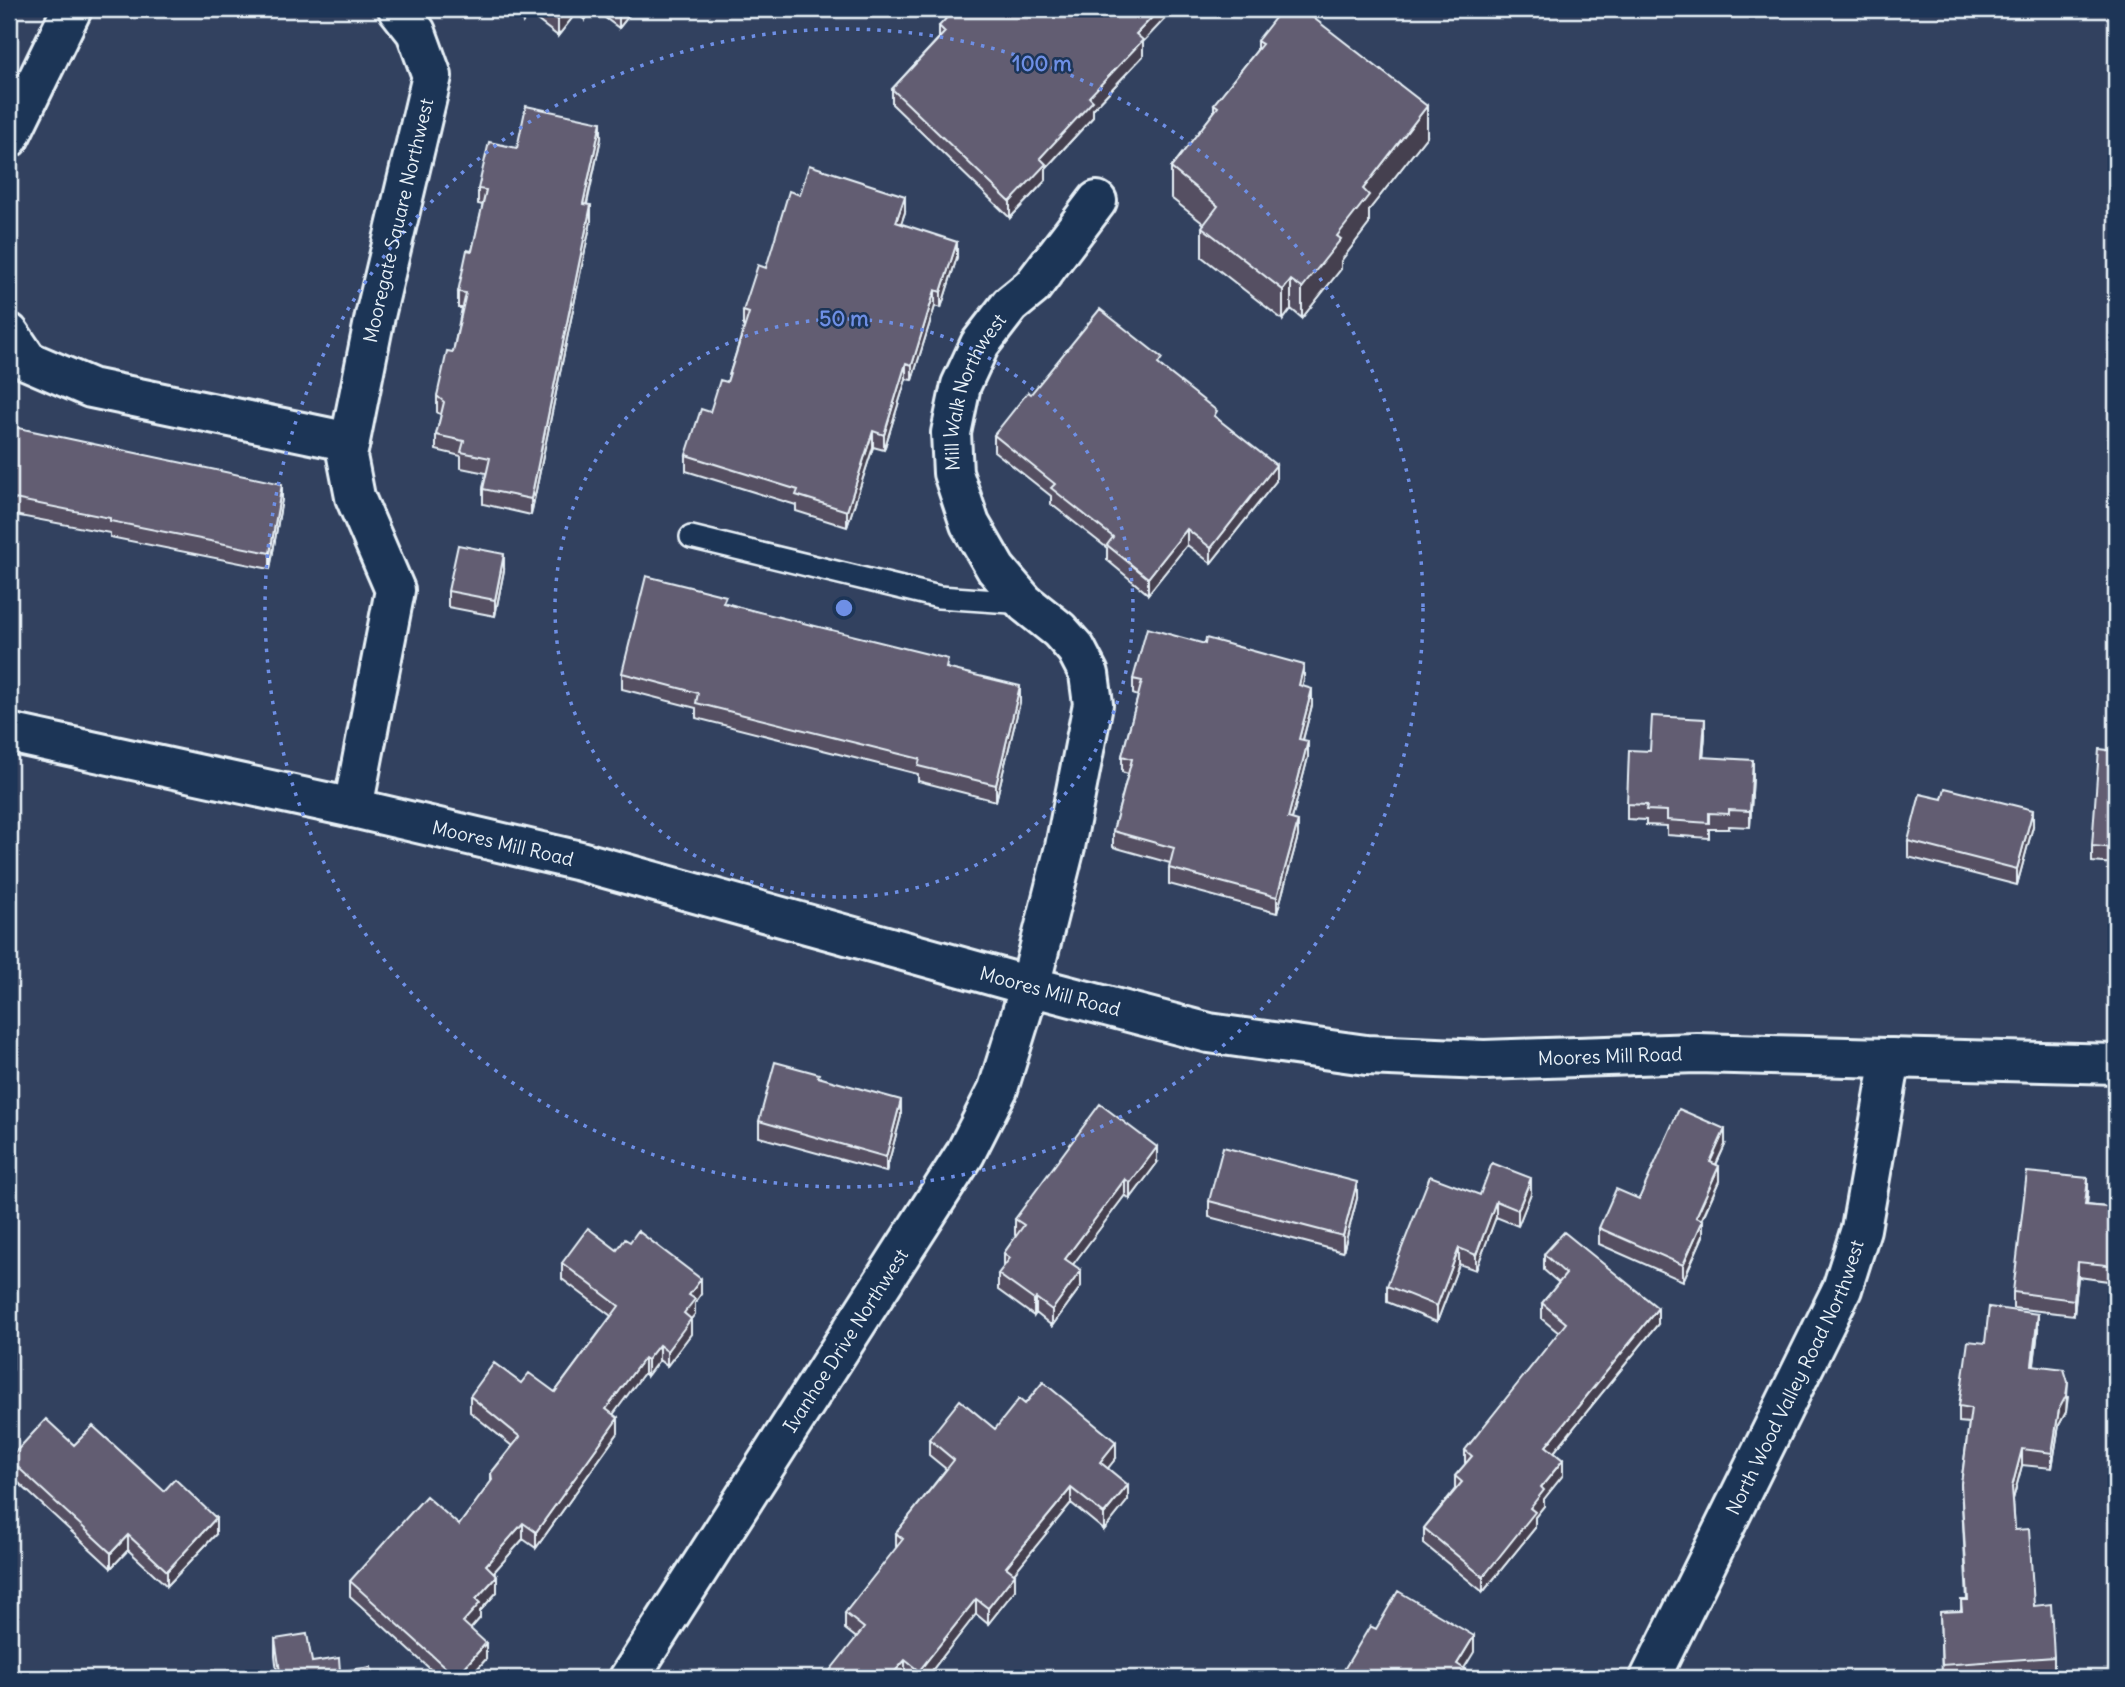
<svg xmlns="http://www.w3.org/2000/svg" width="2125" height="1687" viewBox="0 0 2125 1687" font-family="Delius,sans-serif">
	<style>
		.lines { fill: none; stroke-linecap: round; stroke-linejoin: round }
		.service-casing { stroke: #e8f1f8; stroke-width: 26 }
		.minor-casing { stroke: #e8f1f8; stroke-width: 44 }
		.tertiary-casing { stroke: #e8f1f8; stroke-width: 44 }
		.service { stroke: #1d3557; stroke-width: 21 }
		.minor { stroke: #1d3557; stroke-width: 38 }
		.tertiary { stroke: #1d3557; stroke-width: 38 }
		.wall { fill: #545062; stroke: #e8f1f8; stroke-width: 2 }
		.shaded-wall { fill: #454150; stroke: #e8f1f8; stroke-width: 2 }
		.building { fill: #625d72; stroke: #e8f1f8; stroke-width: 2 }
		.ring { fill: none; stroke: #6e8fe5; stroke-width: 3.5; stroke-dasharray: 3.5 7 }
		.labels { text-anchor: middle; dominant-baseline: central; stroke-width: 5; stroke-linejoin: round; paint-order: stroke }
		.street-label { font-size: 19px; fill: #e8f1f8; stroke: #1d3557 }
		.centre { fill: #6e8fe5; stroke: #1d3557; stroke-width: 3.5 }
		.ring-label { font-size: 21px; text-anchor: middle; font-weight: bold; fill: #6e8fe5; stroke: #1d3557; stroke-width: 5; stroke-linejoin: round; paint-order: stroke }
	</style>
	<rect width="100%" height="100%" fill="#32415f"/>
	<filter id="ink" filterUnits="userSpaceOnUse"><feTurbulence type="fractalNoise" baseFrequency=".0143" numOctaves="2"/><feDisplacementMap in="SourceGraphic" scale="14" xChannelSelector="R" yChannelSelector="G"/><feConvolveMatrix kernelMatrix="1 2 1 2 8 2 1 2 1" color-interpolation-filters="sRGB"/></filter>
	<g filter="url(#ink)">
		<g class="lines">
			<g class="service-casing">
				<path id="service" d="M 691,537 L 939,597 L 1025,603"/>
			</g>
			<g class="minor-casing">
				<g id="minor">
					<path d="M 9,138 L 72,9"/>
					<path d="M 9,333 L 28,361 L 91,388 L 350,442"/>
					<path id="s1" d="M 353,808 L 395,590 L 355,497 L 347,456 L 375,316 L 432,76 L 416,32 L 398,9"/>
					<path id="s2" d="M 629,1678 L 965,1154 L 998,1089 L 1030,986 L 1065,847 L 1093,704 L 1089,674 L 1076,649 L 1059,630 L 1025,603 L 996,569 L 970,524 L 953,473 L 951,433 L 961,385 L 980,344 L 1010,305 L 1032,287 L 1097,201"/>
					<path id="s3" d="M 1650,1678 L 1842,1289 L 1861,1229 L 1891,1058"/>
				</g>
			</g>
			<g class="tertiary-casing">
				<g id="tertiary">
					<path id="s4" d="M 9,733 L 353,808 L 580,861 L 1030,986 L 1209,1033 L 1366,1055 L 1484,1060 L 1697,1053 L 2116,1064"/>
				</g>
			</g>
			<use href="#service" class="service"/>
			<use href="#minor" class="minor"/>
			<use href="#tertiary" class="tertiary"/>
		</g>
		<path class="wall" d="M 507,9 L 634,9 L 619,28 L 593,9 L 585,20 L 576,13 L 558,36 L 529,14 L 523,22 Z
			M 939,26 L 1143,42 L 1143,56 L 1093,109 L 1093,117 L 1046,168 L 1046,180 L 1010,218 L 892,104 L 892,89 L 939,38 Z
			M 1257,41 L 1427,136 L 1369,210 L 1369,224 L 1341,261 L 1341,269 L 1302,318 L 1291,309 L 1283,320 L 1202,257 L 1202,227 L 1204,224 L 1171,198 L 1171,168 L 1214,112 L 1214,104 L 1257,50 Z
			M 601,138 L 587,204 L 591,221 L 531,515 L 483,504 L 483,489 L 486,473 L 461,468 L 461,456 L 436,450 L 436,435 L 441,415 L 437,412 L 437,396 L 453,352 L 462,308 L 458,308 L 458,292 L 472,251 L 483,205 L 478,204 L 478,189 L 517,148 Z
			M 800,195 L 905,212 L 901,224 L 957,257 L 941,308 L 935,306 L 912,380 L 906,379 L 884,450 L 873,447 L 847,527 L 796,511 L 796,505 L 686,471 L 686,455 L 727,382 L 744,327 L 743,326 L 743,311 L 766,268 Z
			M 1162,367 L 1217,418 L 1276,481 L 1211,563 L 1187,545 L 1148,594 L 1107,560 L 1107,548 L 1051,504 L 1051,496 L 994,451 L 994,435 L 1031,394 Z
			M 9,426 L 282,499 L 270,569 L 110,537 L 110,533 L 9,514 Z
			M 504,570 L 495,616 L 448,607 L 448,591 Z
			M 726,603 L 948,668 L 1020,702 L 996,801 L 918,781 L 918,774 L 696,718 L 696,708 L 622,689 L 622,673 Z
			M 1133,679 L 1304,680 L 1302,686 L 1312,705 L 1303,740 L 1308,757 L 1292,819 L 1298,836 L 1277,913 L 1169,884 L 1169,868 L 1170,863 L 1113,847 L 1113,831 L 1128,774 L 1122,772 L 1122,756 L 1138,696 L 1133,694 Z
			M 1705,735 L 1703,757 L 1753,776 L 1750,827 L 1729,826 L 1729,829 L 1709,829 L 1709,838 L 1667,835 L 1667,826 L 1646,825 L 1646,820 L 1627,819 L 1627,804 L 1650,751 Z
			M 2116,751 L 2116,864 L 2092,862 L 2092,846 Z
			M 1942,799 L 2033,826 L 2017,885 L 1908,857 L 1908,841 Z
			M 819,1077 L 901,1116 L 886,1172 L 759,1137 L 759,1121 Z
			M 1725,1145 L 1716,1165 L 1719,1181 L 1702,1220 L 1703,1236 L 1683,1281 L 1599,1244 L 1599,1228 L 1639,1199 Z
			M 1157,1163 L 1130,1199 L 1125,1195 L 1073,1264 L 1081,1286 L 1052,1326 L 1036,1313 L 1034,1316 L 998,1290 L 998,1274 L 1004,1267 L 1004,1253 L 1016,1236 L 1015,1235 L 1015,1219 Z
			M 1531,1193 L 1518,1226 L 1496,1217 L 1476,1270 L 1459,1264 L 1437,1322 L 1387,1302 L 1387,1286 L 1480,1195 Z
			M 2088,1194 L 2087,1205 L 2116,1208 L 2116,1282 L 2078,1277 L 2074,1315 L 2013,1308 L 2013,1292 Z
			M 1357,1198 L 1343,1252 L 1209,1217 L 1209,1201 Z
			M 617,1250 L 701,1294 L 695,1303 L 695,1314 L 691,1319 L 691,1334 L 667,1366 L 659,1360 L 647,1376 L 644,1373 L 613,1414 L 618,1433 L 536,1548 L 523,1539 L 493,1573 L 497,1592 L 480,1611 L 480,1618 L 470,1629 L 486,1659 L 469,1678 L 440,1678 L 350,1596 L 350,1581 L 459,1525 L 491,1482 L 491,1473 L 512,1446 L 470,1412 L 470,1396 L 521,1383 L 555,1392 L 611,1316 L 562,1279 L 562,1263 Z
			M 1544,1254 L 1658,1324 L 1554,1452 L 1563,1475 L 1544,1499 L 1544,1506 L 1535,1517 L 1535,1528 L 1483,1592 L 1424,1544 L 1424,1528 L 1455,1489 L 1455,1476 L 1465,1465 L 1465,1450 L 1559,1333 L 1542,1319 L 1542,1303 L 1559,1283 L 1544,1270 Z
			M 2038,1330 L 2034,1365 L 2068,1397 L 2066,1412 L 2059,1425 L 2052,1468 L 2022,1465 L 2013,1499 L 2015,1530 L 2034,1606 L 2054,1657 L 2054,1673 L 1976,1678 L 1942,1678 L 1940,1612 L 1961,1611 L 1961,1600 L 1967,1600 L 1961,1484 L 1969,1423 L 1959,1422 L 1959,1406 Z
			M 1025,1404 L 1116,1458 L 1108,1468 L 1128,1500 L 1104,1530 L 1071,1503 L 1014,1573 L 1015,1590 L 988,1624 L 976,1614 L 926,1678 L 908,1678 L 845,1629 L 845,1613 L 896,1549 L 896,1533 L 946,1469 L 929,1455 L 929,1439 L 995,1429 Z
			M 74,1445 L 164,1491 L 216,1534 L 167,1586 L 128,1550 L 111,1568 L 9,1474 L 9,1459 Z
			M 275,1639 L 312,1662 L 340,1671 L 277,1672 L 275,1655 Z"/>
		<path class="shaded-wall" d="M 523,9 L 529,9 L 529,14 L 523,22 Z
			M 567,9 L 576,9 L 576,13 L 558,36 L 558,20 Z
			M 585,9 L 593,9 L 585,20 Z
			M 622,9 L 634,9 L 619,28 L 619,13 Z
			M 1160,9 L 1174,9 L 1143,42 L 1143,56 L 1093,109 L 1093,117 L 1046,168 L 1046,180 L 1010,218 L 1010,202 L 1040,158 L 1089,97 L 1136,34 Z
			M 1427,106 L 1427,136 L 1369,210 L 1369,224 L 1341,261 L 1341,269 L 1302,318 L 1302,288 L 1337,236 L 1363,189 Z
			M 601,122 L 601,138 L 583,219 L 583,204 Z
			M 905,196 L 905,212 L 896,238 L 896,222 Z
			M 591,205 L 591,221 L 531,515 L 531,499 Z
			M 957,242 L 957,257 L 941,308 L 941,292 Z
			M 1291,280 L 1291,309 L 1283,320 L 1283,290 Z
			M 935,290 L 935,306 L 912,380 L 912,365 Z
			M 906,363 L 906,379 L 884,450 L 884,435 Z
			M 873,431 L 873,447 L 847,527 L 847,511 Z
			M 1276,465 L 1276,481 L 1211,563 L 1211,548 Z
			M 282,484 L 282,499 L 270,569 L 270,553 Z
			M 1187,529 L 1187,545 L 1148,594 L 1148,578 Z
			M 504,554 L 504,570 L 495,616 L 495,600 Z
			M 1304,665 L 1304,680 L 1299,701 L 1299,685 Z
			M 1020,686 L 1020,702 L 996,801 L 996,785 Z
			M 1312,689 L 1312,705 L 1299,754 L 1299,739 Z
			M 1705,719 L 1705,735 L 1702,773 L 1702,757 Z
			M 1308,741 L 1308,757 L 1288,834 L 1288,818 Z
			M 1753,760 L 1753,776 L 1750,827 L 1750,811 Z
			M 2033,810 L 2033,826 L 2017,885 L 2017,869 Z
			M 1298,821 L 1298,836 L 1277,913 L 1277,897 Z
			M 901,1100 L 901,1116 L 886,1172 L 886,1157 Z
			M 1725,1129 L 1725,1145 L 1710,1177 L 1710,1162 Z
			M 1157,1147 L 1157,1163 L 1130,1199 L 1130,1183 Z
			M 1719,1166 L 1719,1181 L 1696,1232 L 1696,1217 Z
			M 1531,1178 L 1531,1193 L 1518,1226 L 1518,1210 Z
			M 2088,1178 L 2088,1194 L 2085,1220 L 2085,1205 Z
			M 1125,1179 L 1125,1195 L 1065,1275 L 1065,1259 Z
			M 1357,1182 L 1357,1198 L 1343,1252 L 1343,1236 Z
			M 1496,1201 L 1496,1217 L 1476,1270 L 1476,1255 Z
			M 1703,1220 L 1703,1236 L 1683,1281 L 1683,1265 Z
			M 1459,1248 L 1459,1264 L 1437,1322 L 1437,1306 Z
			M 2078,1262 L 2078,1277 L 2074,1315 L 2074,1300 Z
			M 1081,1270 L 1081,1286 L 1052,1326 L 1052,1310 Z
			M 701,1279 L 701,1294 L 695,1303 L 695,1314 L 691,1319 L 691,1334 L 667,1366 L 667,1351 L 684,1313 L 689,1295 Z
			M 1036,1298 L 1036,1313 L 1034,1316 L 1034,1300 Z
			M 1658,1308 L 1658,1324 L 1546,1462 L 1546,1446 Z
			M 2038,1314 L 2038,1330 L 2032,1380 L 2032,1365 Z
			M 659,1345 L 659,1360 L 647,1376 L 647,1360 Z
			M 13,1354 L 13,1370 L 9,1375 L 9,1359 Z
			M 644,1358 L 644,1373 L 606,1424 L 606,1409 Z
			M 2068,1382 L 2066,1412 L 2059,1425 L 2052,1468 L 2052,1453 L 2059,1409 Z
			M 618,1418 L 618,1433 L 536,1548 L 536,1532 Z
			M 1116,1442 L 1116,1458 L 1100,1478 L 1100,1462 Z
			M 2022,1449 L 2022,1465 L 2012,1503 L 2012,1487 Z
			M 1563,1460 L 1563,1475 L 1544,1499 L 1544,1506 L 1535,1517 L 1535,1528 L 1483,1592 L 1483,1577 L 1530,1508 L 1541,1487 Z
			M 1128,1485 L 1128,1500 L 1104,1530 L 1104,1514 Z
			M 1071,1488 L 1071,1503 L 1006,1583 L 1006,1567 Z
			M 216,1518 L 216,1534 L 167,1586 L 167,1571 Z
			M 523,1523 L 523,1539 L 486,1581 L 486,1565 Z
			M 128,1535 L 128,1550 L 111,1568 L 111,1553 Z
			M 1015,1574 L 1015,1590 L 988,1624 L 988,1608 Z
			M 497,1576 L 497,1592 L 480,1611 L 480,1618 L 463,1638 L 463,1622 L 476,1599 Z
			M 976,1599 L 976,1614 L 926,1678 L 919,1678 L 919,1671 Z
			M 1474,1636 L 1474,1652 L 1458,1678 L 1457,1664 Z
			M 486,1643 L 486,1659 L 469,1678 L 456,1678 L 456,1677 Z
			M 905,1660 L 905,1676 L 903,1678 L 889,1678 Z"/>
		<path class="building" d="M 543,9 L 567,9 L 558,20 Z
			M 613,9 L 622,9 L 619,13 Z
			M 955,9 L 1160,9 L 1136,34 L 1143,40 L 1089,97 L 1093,101 L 1040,158 L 1046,164 L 1010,202 L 892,89 L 945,32 L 939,26 Z
			M 1282,9 L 1302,9 L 1427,106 L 1363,189 L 1369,195 L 1337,236 L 1341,239 L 1302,288 L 1291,280 L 1283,290 L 1202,227 L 1218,206 L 1171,168 L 1218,107 L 1214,104 L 1262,44 L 1257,41 Z
			M 526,106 L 601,122 L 583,204 L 591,205 L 531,499 L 483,489 L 490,458 L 461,452 L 464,441 L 436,435 L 444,402 L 437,396 L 447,351 L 453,352 L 466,293 L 458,292 L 467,250 L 472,251 L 486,190 L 478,189 L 489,142 L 517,148 Z
			M 809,165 L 905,196 L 896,222 L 957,242 L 941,292 L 935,290 L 912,365 L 906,363 L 884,435 L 873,431 L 847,511 L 796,495 L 798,490 L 686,455 L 701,409 L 710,412 L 720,380 L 727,382 L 749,313 L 743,311 L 758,265 L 766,268 L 789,191 L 800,195 Z
			M 1100,309 L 1162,358 L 1158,364 L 1217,411 L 1214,416 L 1276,465 L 1211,548 L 1187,529 L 1148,578 L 1107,545 L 1113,537 L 1051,488 L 1055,484 L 994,435 L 1028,392 L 1031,394 Z
			M 9,426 L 282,484 L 270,553 L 110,521 L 110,518 L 9,498 Z
			M 458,545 L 504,554 L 495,600 L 448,591 Z
			M 646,576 L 726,596 L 723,603 L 948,659 L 946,668 L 1020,686 L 996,785 L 918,766 L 920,759 L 696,703 L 698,693 L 622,673 Z
			M 1147,628 L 1205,644 L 1206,638 L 1304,665 L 1299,685 L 1312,689 L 1299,739 L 1308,741 L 1288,818 L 1298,821 L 1277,897 L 1169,868 L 1174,848 L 1113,831 L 1132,759 L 1122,756 L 1142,681 L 1133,679 Z
			M 1652,716 L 1705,719 L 1702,757 L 1753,760 L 1750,811 L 1729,810 L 1729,814 L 1709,813 L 1709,823 L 1667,820 L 1667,811 L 1646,810 L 1647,805 L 1627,804 L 1629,750 L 1650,751 Z
			M 2099,749 L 2116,751 L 2116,848 L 2092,846 Z
			M 1945,788 L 2033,810 L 2017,869 L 1908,841 L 1920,794 L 1942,799 Z
			M 775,1062 L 819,1074 L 818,1077 L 901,1100 L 886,1157 L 759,1121 Z
			M 1100,1104 L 1157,1147 L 1130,1183 L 1125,1179 L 1065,1259 L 1081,1270 L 1052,1310 L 1036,1298 L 1034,1300 L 998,1274 L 1010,1258 L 1004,1253 L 1024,1225 L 1015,1219 Z
			M 1679,1109 L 1725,1129 L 1710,1162 L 1719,1166 L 1696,1217 L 1703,1220 L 1683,1265 L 1599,1228 L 1616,1189 L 1639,1199 Z
			M 1223,1147 L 1357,1182 L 1343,1236 L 1209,1201 Z
			M 1492,1163 L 1531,1178 L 1518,1210 L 1496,1201 L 1476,1255 L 1459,1248 L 1437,1306 L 1387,1286 L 1430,1176 L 1480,1195 Z
			M 2027,1172 L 2088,1178 L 2085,1205 L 2116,1208 L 2116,1266 L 2078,1262 L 2074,1300 L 2013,1292 Z
			M 588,1228 L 617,1250 L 625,1239 L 630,1242 L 638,1231 L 701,1279 L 689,1295 L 695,1299 L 684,1313 L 691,1319 L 667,1351 L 659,1345 L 647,1360 L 644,1358 L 606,1409 L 618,1418 L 536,1532 L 523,1523 L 486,1565 L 497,1576 L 476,1599 L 480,1603 L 463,1622 L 486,1643 L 456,1677 L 350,1581 L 426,1496 L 459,1525 L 492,1480 L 491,1473 L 520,1437 L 470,1396 L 494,1363 L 521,1383 L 529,1373 L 555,1392 L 619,1306 L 562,1263 Z
			M 1564,1232 L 1658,1308 L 1546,1446 L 1563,1460 L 1541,1487 L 1544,1490 L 1530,1508 L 1535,1512 L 1483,1577 L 1424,1528 L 1462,1482 L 1455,1476 L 1472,1456 L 1465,1450 L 1566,1323 L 1542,1303 L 1566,1274 L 1544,1254 Z
			M 1989,1307 L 2038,1314 L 2032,1365 L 2064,1369 L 2068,1382 L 2066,1396 L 2059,1409 L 2052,1453 L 2022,1449 L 2012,1487 L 2015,1530 L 2029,1529 L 2034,1606 L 2051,1604 L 2054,1657 L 1942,1665 L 1940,1612 L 1962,1611 L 1961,1600 L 1968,1600 L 1961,1484 L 1971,1408 L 1959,1406 L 1968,1341 L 1985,1343 Z
			M 9,1351 L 13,1354 L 9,1359 Z
			M 1043,1382 L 1116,1442 L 1100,1462 L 1128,1485 L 1104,1514 L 1071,1488 L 1006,1567 L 1015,1574 L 988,1608 L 976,1599 L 919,1671 L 905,1660 L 889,1678 L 824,1678 L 864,1628 L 845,1613 L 903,1539 L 896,1533 L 954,1460 L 929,1439 L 960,1400 L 995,1429 L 1019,1399 L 1025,1404 Z
			M 46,1419 L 74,1445 L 93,1426 L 164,1491 L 175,1479 L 216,1518 L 167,1571 L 128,1535 L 111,1553 L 9,1459 Z
			M 1398,1591 L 1474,1636 L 1457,1664 L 1468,1671 L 1464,1678 L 1339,1678 L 1370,1626 L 1376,1629 Z
			M 307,1634 L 312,1662 L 339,1658 L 340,1671 L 371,1667 L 373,1678 L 234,1678 L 280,1672 L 275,1639 Z
			M 1940,1674 L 1941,1678 L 1891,1678 Z"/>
	</g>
	<g class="ring">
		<circle cx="844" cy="608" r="289"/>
		<circle cx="844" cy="608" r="579"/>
	</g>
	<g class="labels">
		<g class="street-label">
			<text stroke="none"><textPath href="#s1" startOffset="606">Mooregate Square Northwest</textPath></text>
			<text stroke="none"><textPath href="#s2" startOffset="1456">Mill Walk Northwest</textPath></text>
			<text stroke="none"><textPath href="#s4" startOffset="506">Moores Mill Road</textPath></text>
			<text stroke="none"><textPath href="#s4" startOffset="1073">Moores Mill Road</textPath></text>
			<text stroke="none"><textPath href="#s4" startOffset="1640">Moores Mill Road</textPath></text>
			<text stroke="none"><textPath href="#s2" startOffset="401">Ivanhoe Drive Northwest</textPath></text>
			<text stroke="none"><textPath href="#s3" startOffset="334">North Wood Valley Road Northwest</textPath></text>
		</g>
	</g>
	<circle cx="844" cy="608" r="10" class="centre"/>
	<g class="ring-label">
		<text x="1042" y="71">100 m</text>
		<text x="844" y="326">50 m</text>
	</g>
	<rect width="2125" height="1687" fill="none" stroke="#1d3557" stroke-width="35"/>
	<rect x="18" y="18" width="2090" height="1652" fill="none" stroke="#e8f1f8" stroke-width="2.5" filter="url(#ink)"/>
</svg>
